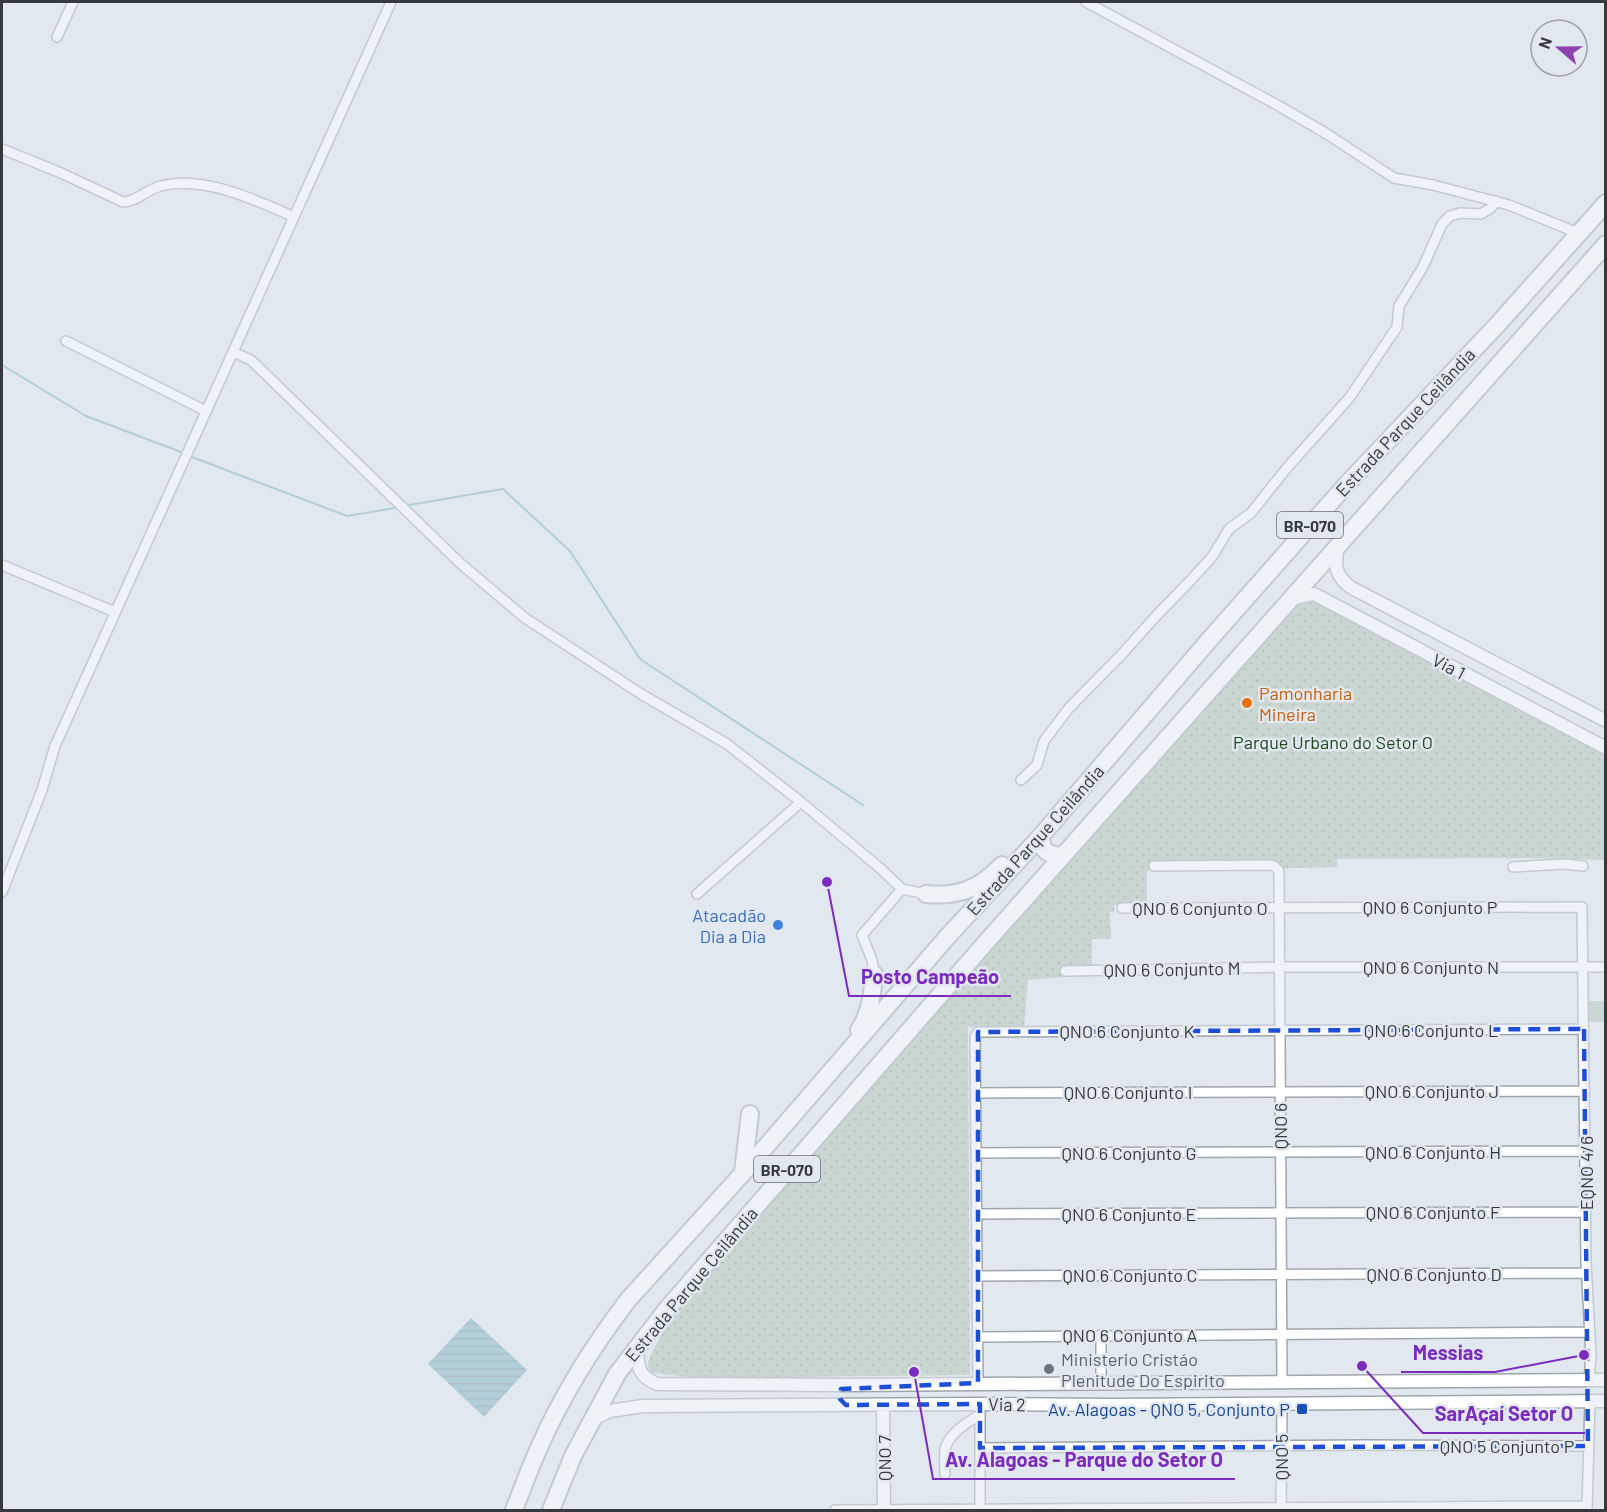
<svg xmlns="http://www.w3.org/2000/svg" width="1607" height="1512" viewBox="0 0 1607 1512" font-family="Barlow,sans-serif">
	<style>
		.grass { fill: #abc1aa }
		.park { fill: url(#park-dots) }
		.water { fill: url(#water-rules) }
		.lines { fill: none; stroke-linecap: round; stroke-linejoin: round }
		.stream { stroke: #7ab0b9; stroke-width: 2 }
		.street-casing { stroke: #9fa6ad; stroke-width: 12 }
		.secondary-casing { stroke: #9fa6ad; stroke-width: 15 }
		.highway-casing { stroke: #9fa6ad; stroke-width: 20 }
		.street { stroke: #fff; stroke-width: 9 }
		.secondary { stroke: #fff; stroke-width: 12 }
		.highway { stroke: #fff; stroke-width: 16 }
		.marked { fill: none; stroke: #1d4ed8; stroke-width: 4.5; stroke-dasharray: 12 8; stroke-linejoin: round }
		.food-dot { fill: #e8710a; stroke: #e1e8f0; stroke-width: 2 }
		.shop-dot { fill: #3f7fe0; stroke: #e1e8f0; stroke-width: 2 }
		.worship-dot { fill: #6b7280; stroke: #e1e8f0; stroke-width: 2 }
		.transit-dot { fill: #1a4fb4; stroke: #e1e8f0; stroke-width: 2 }
		.labels { text-anchor: middle; dominant-baseline: central; stroke-width: 5; stroke-linejoin: round; paint-order: stroke }
		.shield { fill: #e1e8f0; stroke: #6a6e73; stroke-width: 1.5 }
		.shield-label { font-size: 16px; font-weight: bold; fill: #373a3d }
		.street-label { font-size: 18px; fill: #373a3d; stroke: #e1e8f0 }
		.food-label { font-size: 18px; fill: #c56008; stroke: #e1e8f0; text-anchor: start }
		.park-label { font-size: 18px; fill: #1d4a1d; stroke: #e1e8f0 }
		.shop-label { font-size: 18px; fill: #366cbe; stroke: #e1e8f0; text-anchor: end }
		.worship-label { font-size: 18px; fill: #5b616d; stroke: #e1e8f0; text-anchor: start }
		.transit-label { font-size: 18px; fill: #164399; stroke: #e1e8f0; text-anchor: end }
		.leader { fill: none; stroke: #7b2cbf; stroke-width: 2 }
		.callout-dot { fill: #7b2cbf; stroke: #e1e8f0; stroke-width: 2 }
		.callout-label { font-size: 20px; text-anchor: middle; font-weight: bold; fill: #7b2cbf; stroke: #e1e8f0; stroke-width: 5; stroke-linejoin: round; paint-order: stroke }
	</style>
	<defs>
		<pattern id="park-dots" width="8" height="8" patternUnits="userSpaceOnUse" patternTransform="scale(1.5)"><rect width="8" height="8" fill="#abc1aa"/><path d="M2 2h.1M6 6h.1" fill="none" stroke="#8c9e8c" stroke-width="1.8" stroke-linecap="round"/></pattern>
		<pattern id="water-rules" width="6" height="5" patternUnits="userSpaceOnUse" patternTransform="scale(1.5)"><rect width="6" height="5" fill="#7ab0b9"/><path d="M0 2.5h6" fill="none" stroke="#659098"/></pattern>
	</defs>
	<rect width="100%" height="100%" fill="#e1e8f0"/>
	<path class="grass" d="M 1589,1001 L 1605,1001 L 1605,1022 L 1589,1022 Z"/>
	<path class="park" d="M 1311,598 L 1605,750 L 1605,860 L 1521,858 L 1337,859 L 1337,867 L 1147,871 L 1147,904 L 1114,905 L 1114,912 L 1110,912 L 1111,939 L 1092,939 L 1092,966 L 1065,968 L 1065,977 L 1028,980 L 1024,1028 L 968,1027 L 970,1375 L 690,1378 C 658,1370 632,1384 660,1338 L 657,1335 L 662,1323 L 949,995 L 1296,605 L 1302,600 Z"/>
	<path class="water" d="M 471,1318 L 527,1370 L 484,1417 L 428,1364 Z"/>
	<g class="lines">
		<path class="stream" d="M 2,365 L 86,416 L 181,452
			M 192,457 L 347,516 L 395,508
			M 409,505 L 503,489 L 570,551 L 640,659 L 863,805"/>
		<g class="street-casing">
			<path id="street" d="M 1086,2 L 1279,106 L 1327,134 L 1394,178 L 1433,185 L 1509,205 L 1578,233
				M 57,37 L 73,2
				M 2,149 L 61,173 L 123,202 C 137,202 147,189 161,186 C 203,175 256,200 294,217
				M 66,341 L 206,411
				M 233,352 L 251,360 L 460,563 L 525,618 L 641,694 L 727,744 L 801,802 L 881,869 L 902,889 L 926,894
				M 2,565 L 115,612
				M 1021,780 L 1037,765 L 1044,741 L 1069,708 L 1122,654 L 1157,615 L 1190,581 L 1212,557 L 1229,529 L 1251,513 L 1286,469 L 1350,397 L 1397,327 L 1399,306 L 1423,267 L 1442,224 L 1450,216 L 1460,213 L 1481,214 L 1491,208 L 1496,201
				M 1154,866 L 1270,865 L 1274,866 L 1279,871 L 1282,1381
				M 1513,867 L 1564,864 L 1583,866
				M 2,892 L 42,790 L 55,746 L 391,2
				M 697,894 L 801,802
				M 1122,908 L 1582,907 L 1586,1262 L 1591,1356 L 1589,1380
				M 1065,971 L 1279,967 L 1606,967
				M 874,974 L 872,960 L 862,935 L 902,889
				M 976,1093 L 1585,1091
				M 977,1153 L 1585,1151
				M 977,1214 L 1586,1212
				M 978,1276 L 1586,1273
				M 1101,1335 L 1101,1383
				M 978,1337 L 1589,1332
				M 978,1383 L 975,1037 L 978,1032 L 1584,1029
				M 980,1448 L 1361,1445 L 1588,1446
				M 945,1474 C 945,1467 944,1457 945,1449 C 949,1434 967,1422 980,1415
				M 835,1510 L 1587,1506
				M 980,1510 L 980,1404
				M 1281,1510 L 1282,1404
				M 1587,1510 L 1590,1401"/>
		</g>
		<g class="secondary-casing">
			<path id="secondary" d="M 1338,547 C 1334,565 1335,575 1350,587 L 1606,721
				M 1291,599 L 1314,594 L 1606,748
				M 637,1346 C 638,1367 637,1375 657,1384 L 845,1385 L 1606,1380
				M 883,1406 L 884,1510
				M 593,1419 L 610,1411 L 643,1406 L 980,1404 L 1114,1405 L 1606,1401"/>
		</g>
		<g class="highway-casing">
			<path id="highway" d="M 1041,836 C 1041,852 1049,855 1063,856
				M 926,894 C 959,897 979,889 1002,865
				M 859,1030 C 870,1014 873,993 874,974
				M 743,1172 L 750,1114
				M 514,1510 C 522,1490 529,1470 538,1450 C 561,1397 593,1346 628,1300 L 743,1173 L 948,936 L 1041,836 L 1210,639 L 1346,485 L 1498,324 L 1606,203
				M 551,1510 L 573,1456 L 617,1374 L 666,1310 L 981,948 L 1606,244"/>
		</g>
		<use href="#street" class="street"/>
		<use href="#secondary" class="secondary"/>
		<use href="#highway" class="highway"/>
	</g>
	<path d="M0 0H1607V1512H0ZM 1584,1029 L 1588,1446 L 980,1448 L 980,1404 L 846,1405 L 840,1399 L 841,1389 L 978,1383 L 978,1032 Z" fill="#e1e8f0" fill-opacity=".55" fill-rule="evenodd"/>
	<path class="marked" d="M 1584,1029 L 1588,1446 L 980,1448 L 980,1404 L 846,1405 L 840,1399 L 841,1389 L 978,1383 L 978,1032 Z"/>
	<circle class="food-dot" cx="1247" cy="703" r="6"/>
	<circle class="shop-dot" cx="778" cy="925" r="6"/>
	<circle class="worship-dot" cx="1049" cy="1369" r="6"/>
	<rect class="transit-dot" x="1296" y="1403" width="12" height="12" rx="3"/>
	<g class="labels">
		<g class="shield">
			<rect x="1277" y="512" width="66" height="26" rx="4.5"/>
			<rect x="754" y="1156" width="66" height="26" rx="4.5"/>
		</g>
		<g class="shield-label">
			<text x="1310" y="525">BR-070</text>
			<text x="787" y="1169">BR-070</text>
		</g>
		<g class="street-label">
			<text transform="translate(1405 422) rotate(-47)">Estrada Parque Ceilândia</text>
			<text transform="translate(1449 666) rotate(28)">Via 1</text>
			<text transform="translate(1035 840) rotate(-48)">Estrada Parque Ceilândia</text>
			<text x="1430" y="907">QNO 6 Conjunto P</text>
			<text x="1200" y="908">QNO 6 Conjunto O</text>
			<text x="1431" y="967">QNO 6 Conjunto N</text>
			<text transform="translate(1172 969) rotate(-1)">QNO 6 Conjunto M</text>
			<text x="1431" y="1030">QNO 6 Conjunto L</text>
			<text x="1127" y="1031">QNO 6 Conjunto K</text>
			<text x="1432" y="1091">QNO 6 Conjunto J</text>
			<text x="1128" y="1092">QNO 6 Conjunto I</text>
			<text transform="translate(1280 1126) rotate(-90)">QNO 6</text>
			<text x="1433" y="1152">QNO 6 Conjunto H</text>
			<text x="1129" y="1153">QNO 6 Conjunto G</text>
			<text transform="translate(1586 1173) rotate(-90)">EQNO 4/6</text>
			<text x="1433" y="1212">QNO 6 Conjunto F</text>
			<text x="1129" y="1214">QNO 6 Conjunto E</text>
			<text x="1434" y="1274">QNO 6 Conjunto D</text>
			<text x="1130" y="1275">QNO 6 Conjunto C</text>
			<text transform="translate(691 1284) rotate(-50)">Estrada Parque Ceilândia</text>
			<text x="1130" y="1335">QNO 6 Conjunto A</text>
			<text transform="translate(1007 1404) rotate(1)">Via 2</text>
			<text x="1507" y="1446">QNO 5 Conjunto P</text>
			<text transform="translate(1281 1457) rotate(-90)">QNO 5</text>
			<text transform="translate(884 1458) rotate(-90)">QNO 7</text>
		</g>
		<g class="food-label">
			<text x="1259" y="693">Pamonharia<tspan x="1259" dy="21">Mineira</tspan></text>
		</g>
		<g class="park-label">
			<text x="1333" y="742">Parque Urbano do Setor O</text>
		</g>
		<g class="shop-label">
			<text x="766" y="915">Atacadão<tspan x="766" dy="21">Dia a Dia</tspan></text>
		</g>
		<g class="worship-label">
			<text x="1061" y="1359">Ministerio Cristáo<tspan x="1061" dy="21">Plenitude Do Espirito</tspan></text>
		</g>
		<g class="transit-label">
			<text x="1290" y="1409">Av. Alagoas - QNO 5, Conjunto P</text>
		</g>
	</g>
	<path class="leader" d="M827 882L849 996H1011M1584 1355L1495 1372H1401M1362 1366L1423 1433H1585M914 1372L933 1479H1235"/>
	<g class="callout-dot">
		<circle cx="827" cy="882" r="6"/>
		<circle cx="1584" cy="1355" r="6"/>
		<circle cx="1362" cy="1366" r="6"/>
		<circle cx="914" cy="1372" r="6"/>
	</g>
	<g class="callout-label">
		<text x="930" y="984">Posto Campeão</text>
		<text x="1448" y="1360">Messias</text>
		<text x="1504" y="1421">SarAçaí Setor O</text>
		<text x="1084" y="1467">Av. Alagoas - Parque do Setor O</text>
	</g>
	<rect width="1607" height="1512" fill="none" stroke="#373a3d" stroke-width="6"/>
	<g transform="translate(1559 48) rotate(290)"><circle r="28" fill="#e1e8f0" stroke="#9da2a8" stroke-width="1.5"/>
	<path d="M0-4.5L10 22L0 15L-10 22Z" fill="#8f41b2"/>
	<text y="-9" font-size="16" font-weight="bold" text-anchor="middle" fill="#373a3d">N</text>
	</g>
</svg>
